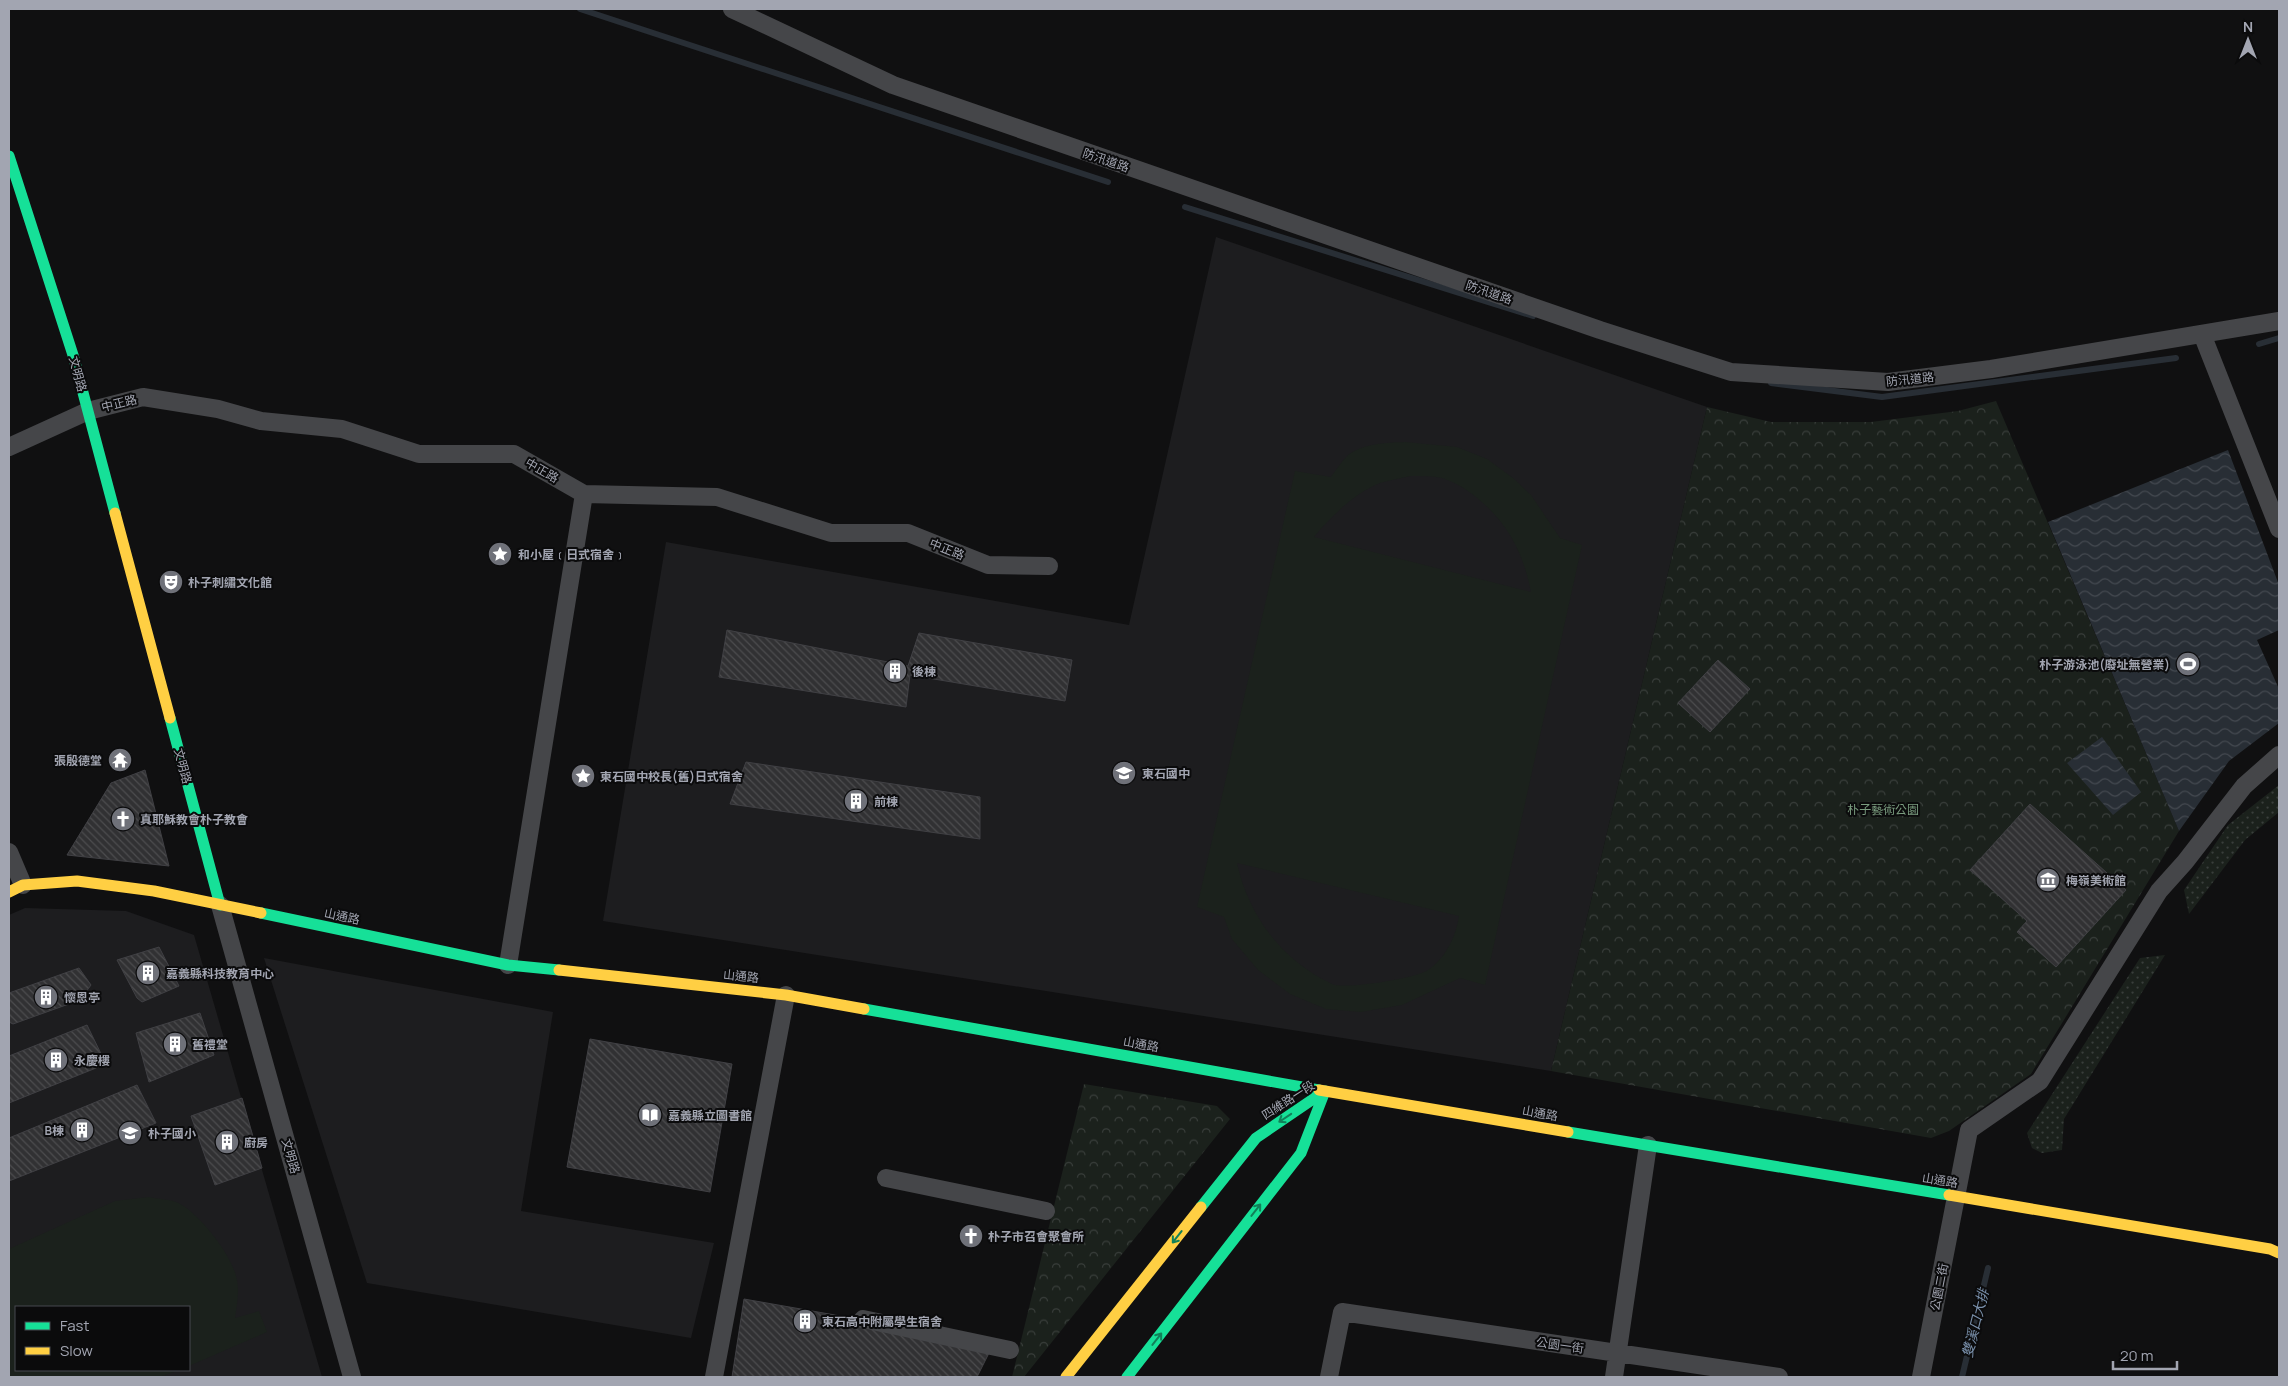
<svg xmlns="http://www.w3.org/2000/svg" width="2288" height="1386" viewBox="0 0 2288 1386" font-family="Manrope,'Noto Sans TC',sans-serif">
	<style>
		.built { fill: #1d1d1f; fill-rule: evenodd }
		.grass { fill: #1b211c; fill-rule: evenodd }
		.forest { fill: url(#forest-crowns) }
		.garden { fill: url(#garden-dots) }
		.water { fill: url(#water-waves) }
		.lines { fill: none; stroke-linecap: round; stroke-linejoin: round }
		.stream { stroke: #282e35; stroke-width: 6 }
		.building { fill: url(#building-back-hatch); stroke: #404044 }
		.street { stroke: #454649; stroke-width: 18 }
		.fast { stroke: #16e098; stroke-width: 11 }
		.slow { stroke: #ffcf43; stroke-width: 11 }
		.oneway { stroke: #118059 }
		.labels { text-anchor: middle; dominant-baseline: central; stroke-width: 4; stroke-linejoin: round; paint-order: stroke }
		.street-label { font-size: 12px; fill: #a2a5b1; stroke: #0b0b0c }
		.poi-label { font-size: 12px; font-weight: bold; fill: #a2a5b1; stroke: #0b0b0c; text-anchor: start }
		.park-label { font-size: 12px; fill: #7a9c7f; stroke: #0b0b0c }
		.water-label { font-size: 14px; font-style: italic; fill: #7a90ab; stroke: #0b0b0c }
	</style>
	<defs>
		<pattern id="forest-crowns" width="20" height="18" patternUnits="userSpaceOnUse" patternTransform="scale(1.25)"><rect width="20" height="18" fill="#1b211c"/><path d="M2 6a3 3 0 1 1 6 0M12 15a3 3 0 1 1 6 0" fill="none" stroke="#393e3b"/></pattern>
		<pattern id="garden-dots" width="8" height="8" patternUnits="userSpaceOnUse" patternTransform="scale(1.25)"><rect width="8" height="8" fill="#1b211c"/><path d="M2 2h.1M6 6h.1" fill="none" stroke="#393e3b" stroke-width="1.8" stroke-linecap="round"/></pattern>
		<pattern id="water-waves" width="16" height="10" patternUnits="userSpaceOnUse" patternTransform="scale(1.25)"><rect width="16" height="10" fill="#282e35"/><path d="M0 5q4-4 8 0t8 0" fill="none" stroke="#444950"/></pattern>
		<pattern id="building-back-hatch" width="6" height="6" patternUnits="userSpaceOnUse" patternTransform="scale(1.25)"><rect width="6" height="6" fill="#313133"/><path d="M-1 5l2 2M0 0l6 6M5-1l2 2" fill="none" stroke="#4c4c4e"/></pattern>
	</defs>
	<rect width="100%" height="100%" fill="#101011"/>
	<path class="built" d="M 1216,237 L 1707,407 L 1551,1071 L 603,921 L 666,542 L 1129,625 Z
		M 25,908 L 126,911 L 194,935 L 322,1377 L 9,1377 L 9,915 ZM 16,1307 L 189,1307 L 189,1370 L 16,1370 Z
		M 264,958 L 553,1012 L 521,1211 L 714,1243 L 691,1338 L 367,1283 Z"/>
	<path class="grass" d="M 1405,442 L 1457,447 L 1487,459 L 1513,478 L 1531,495 L 1560,538 L 1582,545 L 1485,985 L 1460,978 L 1402,1005 L 1361,1012 L 1326,1009 L 1290,994 L 1258,970 L 1232,939 L 1224,917 L 1197,907 L 1295,471 L 1331,477 C 1336,470 1342,461 1348,455 C 1365,443 1385,443 1405,442 ZM 1411,476 C 1421,476 1432,476 1442,478 C 1455,482 1466,489 1476,497 C 1508,523 1523,552 1531,592 L 1314,537 C 1330,517 1355,493 1380,483 C 1390,480 1401,478 1411,476 ZM 1237,863 L 1459,916 C 1456,936 1446,958 1428,970 C 1418,978 1344,990 1332,984 C 1282,960 1249,917 1237,863 Z
		M 149,1197 C 157,1199 168,1199 176,1202 C 197,1210 231,1254 236,1276 C 240,1291 237,1303 235,1318 L 259,1311 L 267,1332 L 189,1366 L 189,1307 L 16,1307 L 16,1370 L 179,1370 L 160,1377 L 9,1377 L 9,1249 L 115,1201 Z"/>
	<path class="forest" d="M 1996,401 L 2179,831 L 2031,1074 L 1949,1131 L 1931,1138 L 1551,1071 L 1707,407 L 1771,422 L 1871,422 L 1958,411 Z
		M 1084,1084 L 1217,1106 L 1230,1119 L 1024,1377 L 1012,1377 Z"/>
	<path class="garden" d="M 2279,785 L 2279,812 L 2245,840 L 2189,914 L 2184,890 L 2228,825 Z
		M 2165,955 L 2064,1119 L 2062,1150 L 2042,1153 L 2032,1148 L 2027,1133 L 2140,958 Z"/>
	<path class="water" d="M 2228,450 L 2279,585 L 2279,630 L 2257,640 L 2279,689 L 2279,723 L 2229,761 L 2179,831 L 2048,522 Z
		M 2102,737 L 2141,792 L 2113,815 L 2067,763 Z"/>
	<g class="lines">
		<path class="stream" d="M 580,9 L 1108,182
			M 1185,207 L 1533,316
			M 2259,344 L 2279,338
			M 1771,383 L 1882,397 L 2176,358
			M 1962,1377 L 1988,1268"/>
	</g>
	<path class="building" d="M 727,630 L 908,666 L 919,633 L 1072,660 L 1065,701 L 910,675 L 906,707 L 719,677 Z
		M 1718,660 L 1750,689 L 1710,732 L 1678,703 Z
		M 746,762 L 980,797 L 980,839 L 730,804 Z
		M 145,770 L 169,866 L 67,855 L 111,783 Z
		M 2030,804 L 2126,890 L 2056,967 L 2017,932 L 2027,921 L 1970,870 Z
		M 159,947 L 179,986 L 142,1002 L 137,998 L 117,960 Z
		M 79,968 L 91,985 L 80,1000 L 13,1024 L 9,1022 L 9,993 Z
		M 200,1013 L 214,1055 L 149,1082 L 136,1033 Z
		M 87,1025 L 106,1064 L 9,1103 L 9,1056 Z
		M 590,1039 L 732,1064 L 710,1192 L 567,1167 Z
		M 137,1085 L 156,1123 L 9,1181 L 9,1138 Z
		M 242,1098 L 262,1168 L 215,1185 L 191,1116 Z
		M 744,1299 L 994,1343 L 977,1377 L 732,1377 Z"/>
	<g class="lines">
		<path class="street" d="M 732,9 L 893,85 L 1600,330 L 1731,372 L 1888,382 L 1991,369 L 2279,321
			M 2202,334 L 2279,529
			M 9,447 L 88,411 L 143,397 L 218,409 L 261,421 L 342,429 L 419,454 L 514,454 L 584,494 L 717,497 L 831,533 L 908,533 L 988,565 L 1049,566
			M 9,852 L 23,885
			M 220,905 L 352,1377
			M 508,965 L 584,494
			M 886,1178 L 1046,1211
			M 863,1319 L 1010,1350
			M 714,1377 L 786,995
			M 1329,1377 L 1342,1312 L 1779,1377
			M 1614,1377 L 1648,1145
			M 1921,1377 L 1969,1130 L 2040,1081 L 2159,891 L 2185,862 L 2244,786 L 2279,755"/>
		<path class="fast" d="M 9,156 L 73,355 L 115,513
			M 170,718 L 220,905
			M 261,913 L 508,965 L 559,970
			M 864,1009 L 1319,1090
			M 1568,1132 L 1949,1195
			M 1201,1207 L 1256,1138 L 1325,1091
			M 1127,1377 L 1301,1153 L 1325,1091"/>
		<path class="slow" d="M 115,513 L 170,718
			M 9,892 L 23,885 L 77,881 L 154,891 L 261,913
			M 559,970 L 786,995 L 864,1009
			M 1319,1090 L 1568,1132
			M 1949,1195 L 2270,1249 L 2279,1253
			M 1066,1377 L 1201,1207"/>
	</g>
	<defs><path id="oneway-shaft" d="M-6 0H5M1.5-3L5.5 0L1.5 3" fill="none" stroke-width="1.6" stroke-linecap="round" stroke-linejoin="round" transform="scale(1.25)"/></defs>
	<g class="oneway">
		<use href="#oneway-shaft" transform="translate(1285 1118) rotate(146)"/>
		<use href="#oneway-shaft" transform="translate(1256 1210) rotate(-52)"/>
		<use href="#oneway-shaft" transform="translate(1177 1237) rotate(128)"/>
		<use href="#oneway-shaft" transform="translate(1157 1339) rotate(-52)"/>
	</g>
	<defs>
		<g id="sight-disc" transform="scale(1.25)"><circle r="9.5" fill="#6f7179" stroke="#0b0b0c"/><path d="M0-6L1.8-2.2L6-1.7L2.9 1.2L3.7 5.4L0 3.3L-3.7 5.4L-2.9 1.2L-6-1.7L-1.8-2.2Z" fill="#fff"/></g>
		<g id="theatre-disc" transform="scale(1.25)"><circle r="9.5" fill="#6f7179" stroke="#0b0b0c"/><path d="M-5-5.5Q0-4 5-5.5V0Q5 5 0 6Q-5 5-5 0ZM-3.3-2.5H-1v1.5H-3.3ZM1-2.5H3.3v1.5H1ZM-2.8 1Q0 5.5 2.8 1Z" fill="#fff"/></g>
		<g id="stadium-disc" transform="scale(1.25)"><circle r="9.5" fill="#6f7179" stroke="#0b0b0c"/><path d="M0-5a6.5 5 0 1 0 0 10a6.5 5 0 1 0 0-10ZM-3.5-1.8h7v3.6h-7Z" fill="#fff"/></g>
		<g id="building-disc" transform="scale(1.25)"><circle r="9.5" fill="#6f7179" stroke="#0b0b0c"/><path d="M-4-6H4V6H1V3H-1V6H-4ZM-2.5-4.3h1.7v1.8h-1.7ZM.8-4.3h1.7v1.8H.8ZM-2.5-1h1.7V.8h-1.7ZM.8-1h1.7V.8H.8Z" fill="#fff"/></g>
		<g id="temple-disc" transform="scale(1.25)"><circle r="9.5" fill="#6f7179" stroke="#0b0b0c"/><path d="M0-6L5-2H3V0L6.5 2.5H4V6H1.5V3h-3V6H-4V2.5H-6.5L-3 0V-2H-5Z" fill="#fff"/></g>
		<g id="school-disc" transform="scale(1.25)"><circle r="9.5" fill="#6f7179" stroke="#0b0b0c"/><path d="M0-5L7-2L0 1L-7-2ZM-4 1L0 2.5L4 1V4Q0 6-4 4Z" fill="#fff"/></g>
		<g id="church-disc" transform="scale(1.25)"><circle r="9.5" fill="#6f7179" stroke="#0b0b0c"/><path d="M-1.2-6h2.4v3.5h3.3v2.4h-3.3V6h-2.4V-.1h-3.3v-2.4h3.3Z" fill="#fff"/></g>
		<g id="museum-disc" transform="scale(1.25)"><circle r="9.5" fill="#6f7179" stroke="#0b0b0c"/><path d="M0-6L6-3V-2H-6V-3ZM-5-1h2V3h-2ZM-1-1h2V3h-2ZM3-1h2V3H3ZM-6 4H6V6H-6Z" fill="#fff"/></g>
		<g id="library-disc" transform="scale(1.25)"><circle r="9.5" fill="#6f7179" stroke="#0b0b0c"/><path d="M-6-4Q-3-5.5-.7-3.5V5Q-3 3-6 4ZM6-4Q3-5.5 .7-3.5V5Q3 3 6 4Z" fill="#fff"/></g>
	</defs>
	<g fill-rule="evenodd">
		<use href="#sight-disc" x="500" y="554"/>
		<use href="#theatre-disc" x="171" y="582"/>
		<use href="#stadium-disc" x="2188" y="664"/>
		<use href="#building-disc" x="895" y="671"/>
		<use href="#temple-disc" x="120" y="760"/>
		<use href="#school-disc" x="1124" y="773"/>
		<use href="#sight-disc" x="583" y="776"/>
		<use href="#building-disc" x="856" y="801"/>
		<use href="#church-disc" x="123" y="819"/>
		<use href="#museum-disc" x="2048" y="880"/>
		<use href="#building-disc" x="148" y="973"/>
		<use href="#building-disc" x="46" y="997"/>
		<use href="#building-disc" x="175" y="1044"/>
		<use href="#building-disc" x="56" y="1060"/>
		<use href="#library-disc" x="650" y="1115"/>
		<use href="#building-disc" x="82" y="1130"/>
		<use href="#school-disc" x="130" y="1133"/>
		<use href="#building-disc" x="227" y="1142"/>
		<use href="#church-disc" x="971" y="1236"/>
		<use href="#building-disc" x="805" y="1321"/>
	</g>
	<g class="labels">
		<g class="street-label">
			<text transform="translate(1106 160) rotate(19)">防汛道路</text>
			<text transform="translate(1489 292) rotate(19)">防汛道路</text>
			<text transform="translate(78 374) rotate(75)">文明路</text>
			<text transform="translate(1910 379) rotate(-6)">防汛道路</text>
			<text transform="translate(119 403) rotate(-14)">中正路</text>
			<text transform="translate(542 470) rotate(30)">中正路</text>
			<text transform="translate(947 549) rotate(22)">中正路</text>
			<text transform="translate(183 766) rotate(75)">文明路</text>
			<text transform="translate(342 916) rotate(12)">山通路</text>
			<text transform="translate(741 976) rotate(6)">山通路</text>
			<text transform="translate(1141 1044) rotate(10)">山通路</text>
			<text transform="translate(1288 1100) rotate(-33)">四維路一段</text>
			<text transform="translate(1540 1113) rotate(10)">山通路</text>
			<text transform="translate(291 1156) rotate(74)">文明路</text>
			<text transform="translate(1940 1180) rotate(9)">山通路</text>
			<text transform="translate(1939 1287) rotate(-79)">公園二街</text>
			<text transform="translate(1560 1345) rotate(8)">公園一街</text>
		</g>
		<g class="poi-label">
			<text x="518" y="554">和小屋﹝日式宿舍﹞</text>
			<text x="188" y="582">朴子刺繡文化館</text>
			<text x="2170" y="664" text-anchor="end">朴子游泳池(廢址無營業)</text>
			<text x="912" y="671">後棟</text>
			<text x="102" y="760" text-anchor="end">張殷德堂</text>
			<text x="1142" y="773">東石國中</text>
			<text x="600" y="776">東石國中校長(舊)日式宿舍</text>
			<text x="874" y="801">前棟</text>
			<text x="140" y="819">真耶穌教會朴子教會</text>
			<text x="2066" y="880">梅嶺美術館</text>
			<text x="166" y="973">嘉義縣科技教育中心</text>
			<text x="64" y="997">懷恩亭</text>
			<text x="192" y="1044">舊禮堂</text>
			<text x="74" y="1060">永慶樓</text>
			<text x="668" y="1115">嘉義縣立圖書館</text>
			<text x="64" y="1130" text-anchor="end">B棟</text>
			<text x="148" y="1133">朴子國小</text>
			<text x="244" y="1142">廚房</text>
			<text x="988" y="1236">朴子市召會聚會所</text>
			<text x="822" y="1321">東石高中附屬學生宿舍</text>
		</g>
		<g class="park-label">
			<text x="1883" y="809">朴子藝術公園</text>
		</g>
		<g class="water-label">
			<text transform="translate(1975 1323) rotate(-76)">雙溪口大排</text>
		</g>
	</g>
	<rect width="2288" height="1386" fill="none" stroke="#a2a5b1" stroke-width="20"/>
	<rect x="15" y="1306" width="175" height="65" fill="#0b0b0c" stroke="#47494e"/>
	<rect x="25" y="1322" width="25" height="8" fill="#16e098" stroke="#47494e"/>
	<text x="60" y="1331" font-size="15" fill="#a2a5b1">Fast</text>
	<rect x="25" y="1347" width="25" height="8" fill="#ffcf43" stroke="#47494e"/>
	<text x="60" y="1356" font-size="15" fill="#a2a5b1">Slow</text>
	<g transform="translate(2248 40)" stroke="#0b0b0c" stroke-width="4" paint-order="stroke">
	<path d="M0-4L9 19L0 12L-9 19Z" fill="#a2a5b1"/>
	<text y="-8" font-size="14" font-weight="bold" text-anchor="middle" fill="#a2a5b1">N</text>
	</g>
	<path d="M2113 1361v8h64v-8" fill="none" stroke="#a2a5b1" stroke-width="2.5"/>
	<text x="2120" y="1361" font-size="15" fill="#a2a5b1" stroke="#0b0b0c" stroke-width="4" paint-order="stroke">20 m</text>
</svg>
